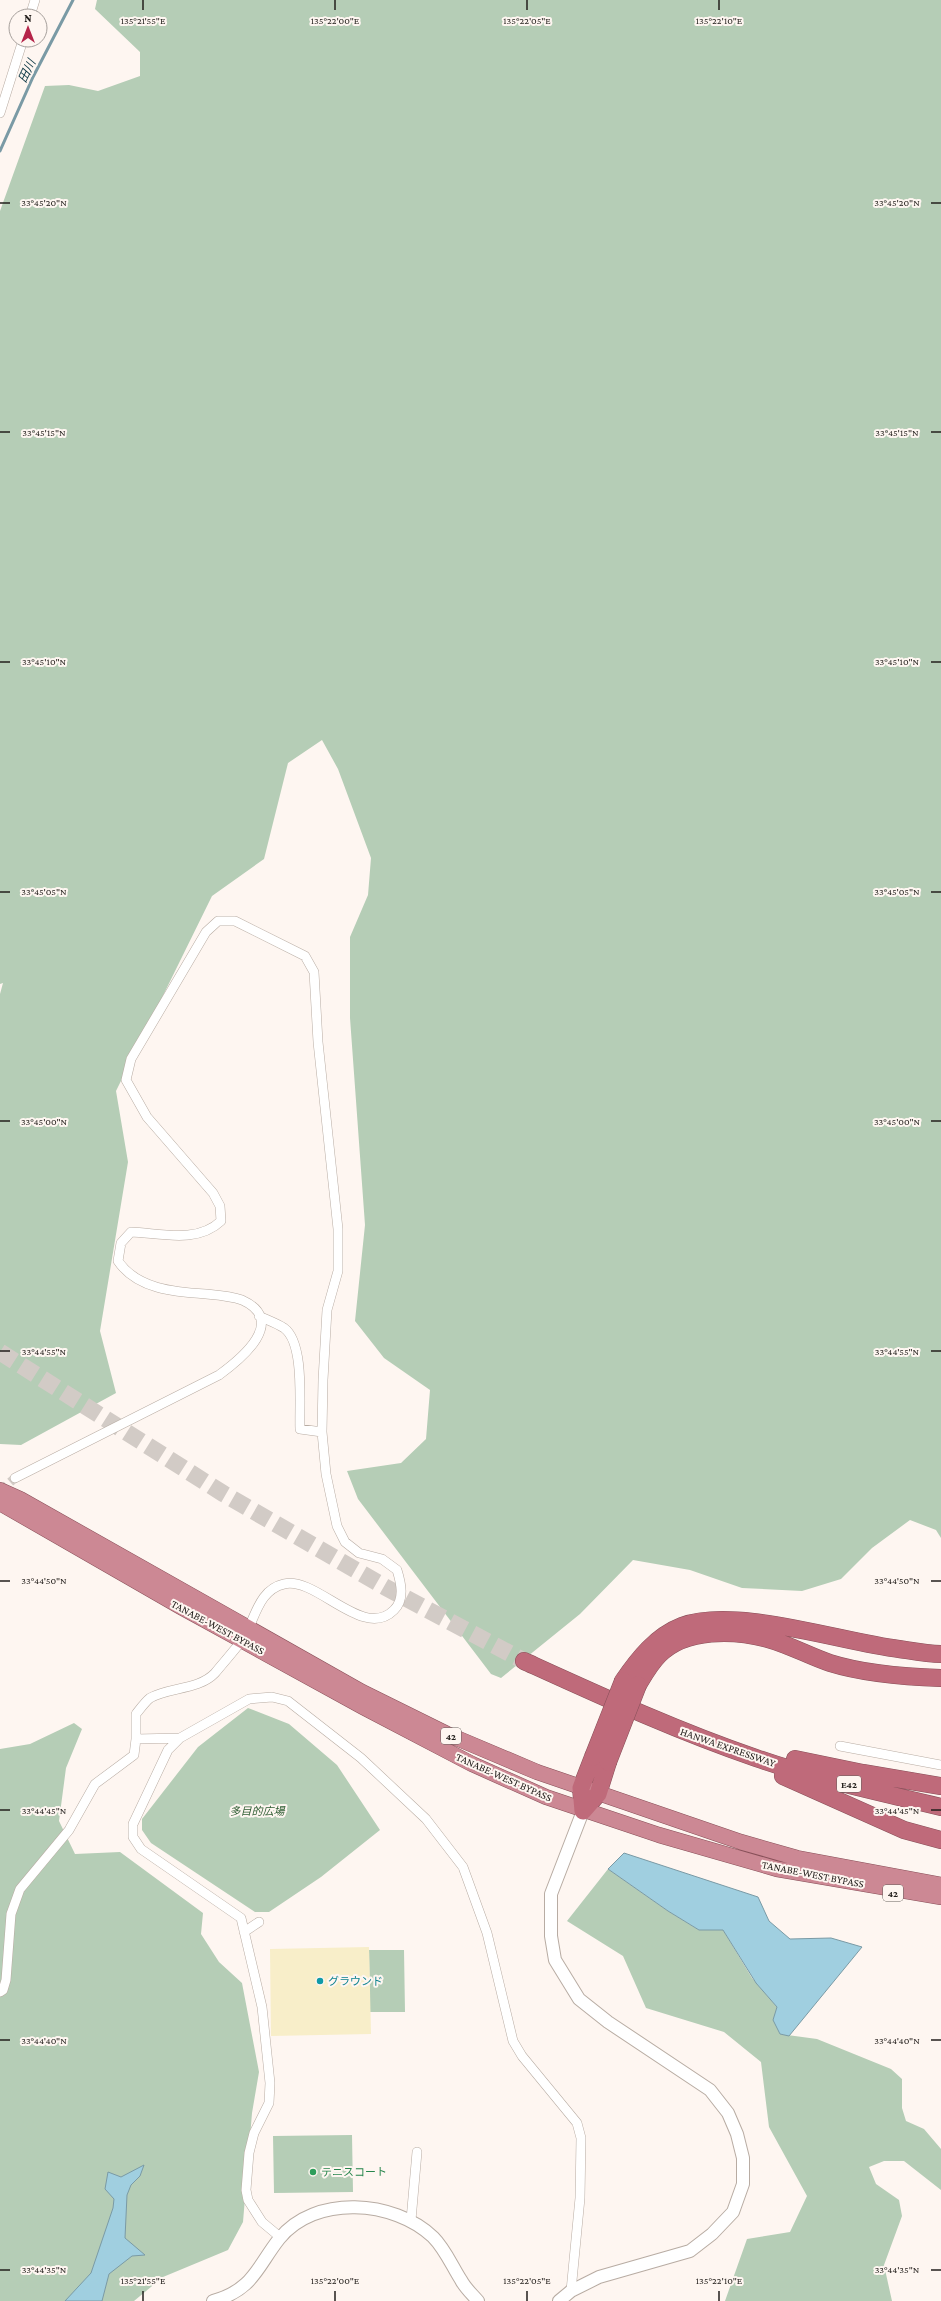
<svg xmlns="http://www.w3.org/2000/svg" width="941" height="2301" viewBox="0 0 941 2301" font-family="'Crimson Pro','Noto Sans JP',serif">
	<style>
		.green { fill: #b5cdb6 }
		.sand { fill: #f8eec9 }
		.water { fill: #a0cfe0; stroke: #7a9aa5 }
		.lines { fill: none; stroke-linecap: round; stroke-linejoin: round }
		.stream { stroke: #7a9aa5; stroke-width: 3 }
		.minor-tunnel { stroke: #d2cbc6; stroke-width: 9; stroke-dasharray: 9 4.5; stroke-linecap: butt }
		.motorway-tunnel { stroke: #d2cbc6; stroke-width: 17; stroke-dasharray: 17 8; stroke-linecap: butt }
		.minor-casing { stroke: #b8aca3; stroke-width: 10 }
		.tertiary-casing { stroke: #b8aca3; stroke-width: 14 }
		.trunk-casing { stroke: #885059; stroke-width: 16 }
		.motorway-casing { stroke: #885059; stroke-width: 18 }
		.minor { stroke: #fff; stroke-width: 9 }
		.tertiary { stroke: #fff; stroke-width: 12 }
		.trunk { stroke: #cc8894; stroke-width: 15 }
		.motorway { stroke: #bf6a7a; stroke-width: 17 }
		.motorway-bridge-casing { stroke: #885059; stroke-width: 18; stroke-linecap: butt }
		.motorway-bridge { stroke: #bf6a7a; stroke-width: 17 }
		.ticks { fill: none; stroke: #231f1c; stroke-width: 1.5 }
		.culture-dot { fill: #0f9aa8; stroke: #fef6f1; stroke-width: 1.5 }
		.leisure-dot { fill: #2e9e5b; stroke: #fef6f1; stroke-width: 1.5 }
		.labels { text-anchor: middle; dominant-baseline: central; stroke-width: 4; stroke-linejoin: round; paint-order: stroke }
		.shield { fill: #fef6f1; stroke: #65605c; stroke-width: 1 }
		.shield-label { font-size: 10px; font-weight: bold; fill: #231f1c }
		.street-label { font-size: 11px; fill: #231f1c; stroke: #fef6f1 }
		.park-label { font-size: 11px; font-style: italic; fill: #2f5d33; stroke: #fef6f1 }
		.culture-label { font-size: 11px; fill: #0d838f; stroke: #fef6f1; text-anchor: start }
		.leisure-label { font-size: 11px; fill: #27864d; stroke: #fef6f1; text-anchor: start }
		.water-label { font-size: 12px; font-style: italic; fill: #0e3946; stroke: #fef6f1 }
		.ticks-label { font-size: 10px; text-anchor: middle; fill: #231f1c; stroke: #fef6f1; stroke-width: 4; stroke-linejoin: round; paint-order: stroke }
	</style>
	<rect width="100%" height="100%" fill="#fef6f1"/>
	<path class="green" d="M 97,0 L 941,0 L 941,1538 L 936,1530 L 910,1520 L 872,1548 L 841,1579 L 802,1591 L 742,1588 L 690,1570 L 633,1560 L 580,1614 L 501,1678 L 491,1674 L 358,1499 L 347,1471 L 401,1463 L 426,1439 L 430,1390 L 384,1358 L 355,1321 L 365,1225 L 350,1018 L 350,937 L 368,895 L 371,858 L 338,769 L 322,740 L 288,763 L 264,859 L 212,896 L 116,1091 L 128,1162 L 100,1331 L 116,1393 L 21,1445 L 0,1444 L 0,994 L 3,983 L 0,984 L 0,211 L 45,86 L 69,85 L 98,91 L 140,76 L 140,52 L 95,9 Z
		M 248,1708 L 289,1724 L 337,1765 L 380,1830 L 321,1877 L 269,1912 L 255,1912 L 151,1843 L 142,1830 L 142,1819 L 198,1747 Z
		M 74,1723 L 82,1729 L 66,1768 L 59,1821 L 75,1854 L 120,1852 L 203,1913 L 201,1934 L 219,1962 L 242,1983 L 259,2072 L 252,2113 L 243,2222 L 228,2250 L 163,2277 L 134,2301 L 0,2301 L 0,1749 L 30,1744 Z
		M 608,1869 L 668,1911 L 699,1930 L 723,1930 L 752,1978 L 777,2007 L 774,2020 L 780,2034 L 817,2039 L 891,2069 L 902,2079 L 902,2108 L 906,2121 L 924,2129 L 941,2149 L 941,2190 L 904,2161 L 884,2161 L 869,2167 L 876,2184 L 899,2200 L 902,2216 L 884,2265 L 892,2301 L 725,2301 L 747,2239 L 790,2232 L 807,2196 L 769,2127 L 761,2062 L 724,2032 L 646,2008 L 623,1956 L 567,1921 Z
		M 369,1950 L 404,1950 L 405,2012 L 370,2012 Z
		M 352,2135 L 353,2192 L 274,2193 L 273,2136 Z"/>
	<path class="sand" d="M 369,1947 L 371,2034 L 271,2036 L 270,1949 Z"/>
	<path class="water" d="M 624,1853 L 758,1897 L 769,1921 L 790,1939 L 831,1938 L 862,1947 L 789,2036 L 780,2034 L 773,2020 L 777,2007 L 756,1983 L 723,1930 L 699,1930 L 668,1911 L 608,1869 Z
		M 144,2165 L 140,2176 L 131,2185 L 127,2195 L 125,2238 L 145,2255 L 132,2256 L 109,2274 L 102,2301 L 65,2301 L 91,2273 L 113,2208 L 114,2199 L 105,2189 L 108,2172 L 121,2177 Z"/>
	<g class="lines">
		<path class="stream" d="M 0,151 L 33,77 L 73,0"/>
		<path class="minor-tunnel" d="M 0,1491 L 15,1478"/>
		<path class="motorway-tunnel" d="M 0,1352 L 224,1494 L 385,1587 L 524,1661"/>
		<g class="minor-casing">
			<path id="minor" d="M 30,16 L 35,0
				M 0,113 L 23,40
				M 259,1316 C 267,1320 276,1323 284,1328 C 305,1343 299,1405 300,1429 L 322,1432
				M 136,1739 L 180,1738
				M 840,1746 L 941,1765
				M 244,1932 L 259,1922
				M 0,1992 L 3,1990 L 6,1980 L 11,1914 L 20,1889 L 69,1830 L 95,1784 L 134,1755 L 136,1739 L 136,1714 C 140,1709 145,1702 150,1698 C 169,1687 199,1690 215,1673 C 224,1662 234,1651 242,1640 C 255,1622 257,1590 284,1584 C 317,1576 363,1641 394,1610 C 405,1599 401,1583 397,1570 L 382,1559 L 359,1553 L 345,1542 L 337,1526 L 326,1474 L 322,1432 L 323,1380 L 327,1310 L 338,1271 L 338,1229 L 318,1042 L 314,972 L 305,956 L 235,921 L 218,921 L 206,932 L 131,1059 L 126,1080 L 147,1117 L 213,1193 L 220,1206 L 221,1221 C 197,1244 160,1233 131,1232 L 121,1243 L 118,1261 C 137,1289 174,1292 206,1294 C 217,1295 231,1296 242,1300 C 288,1321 241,1359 219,1375 L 15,1478
				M 411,2220 L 417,2152
				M 280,2237 L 262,2222 L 248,2200 L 246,2190 L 249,2153 L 254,2133 L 269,2103 L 270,2083 L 262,2007 L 241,1918 L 141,1849 L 133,1837 L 133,1824 L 168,1750 L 180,1738 L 249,1699 L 272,1697 L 288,1701 L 361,1758 L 426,1819 L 463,1867 L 487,1933 L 513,2041 L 522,2056 L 577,2123 L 581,2138 L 580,2198 L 571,2291"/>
		</g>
		<g class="tertiary-casing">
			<path id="tertiary" d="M 213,2301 C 253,2290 257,2267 279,2239 C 315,2194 394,2200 433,2237 C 445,2249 452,2266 461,2280 C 465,2288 472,2294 478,2301
				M 559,2301 L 571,2291 L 599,2277 L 690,2251 L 712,2234 L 733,2212 L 743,2184 L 743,2158 L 737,2134 L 728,2113 L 710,2090 L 608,2022 L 579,1999 L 555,1960 L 551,1936 L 551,1894 L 583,1811"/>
		</g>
		<g class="trunk-casing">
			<path id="trunk" d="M 0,1490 L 20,1499 L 362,1692 L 447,1734 L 537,1772 L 741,1842 L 797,1858 L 941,1885
				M 0,1503 L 181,1607 L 363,1707 L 472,1764 L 546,1797 L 659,1835 L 777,1869 L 941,1897"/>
		</g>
		<g class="motorway-casing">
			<path id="motorway" d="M 524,1661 C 601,1696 677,1731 756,1758 C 816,1779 879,1792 941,1807
				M 623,1681 C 638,1659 656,1636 682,1626 C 735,1606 841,1642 899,1649 C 912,1651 927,1654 941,1654
				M 638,1685 C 644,1675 650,1664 659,1655 C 685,1628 735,1630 768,1639 C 790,1645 809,1656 830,1663 C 862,1673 908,1677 941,1678
				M 795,1759 L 863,1773 L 941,1786
				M 783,1776 L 904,1830 L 941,1840
				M 583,1811 L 581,1788 L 593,1757
				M 583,1811 L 598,1794 L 608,1762"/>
		</g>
		<use href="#minor" class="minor"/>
		<use href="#tertiary" class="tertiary"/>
		<use href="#trunk" class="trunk"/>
		<use href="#motorway" class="motorway"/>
		<g class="motorway-bridge-casing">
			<path id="motorway-bridge" d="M 593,1757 L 623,1681
				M 608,1762 L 638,1685"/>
		</g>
		<use href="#motorway-bridge" class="motorway-bridge"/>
	</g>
	<path class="ticks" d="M 143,0 L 143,10M 335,0 L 335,10M 527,0 L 527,10M 719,0 L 719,10M 0,203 L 10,203M 931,203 L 941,203M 0,432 L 10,432M 931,432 L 941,432M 0,662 L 10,662M 931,662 L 941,662M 0,892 L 10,892M 931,892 L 941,892M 0,1121 L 10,1121M 931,1121 L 941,1121M 0,1351 L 10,1351M 931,1351 L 941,1351M 0,1581 L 10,1581M 931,1581 L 941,1581M 0,1810 L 10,1810M 931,1810 L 941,1810M 0,2040 L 10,2040M 931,2040 L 941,2040M 0,2270 L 10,2270M 931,2270 L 941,2270M 143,2291 L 143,2301M 335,2291 L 335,2301M 527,2291 L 527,2301M 719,2291 L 719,2301"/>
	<circle class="culture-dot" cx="320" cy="1981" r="4"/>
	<circle class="leisure-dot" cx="313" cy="2172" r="4"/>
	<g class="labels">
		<g class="shield">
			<rect x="441" y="1728" width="20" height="16" rx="3"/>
			<rect x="837" y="1776" width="24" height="16" rx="3"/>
			<rect x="883" y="1885" width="20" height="16" rx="3"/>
		</g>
		<g class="shield-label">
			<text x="451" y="1736">42</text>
			<text x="849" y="1784">E42</text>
			<text x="893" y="1893">42</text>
		</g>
		<g class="street-label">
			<text transform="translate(218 1627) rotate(28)">TANABE-WEST BYPASS</text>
			<text transform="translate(728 1747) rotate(19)">HANWA EXPRESSWAY</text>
			<text transform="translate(504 1777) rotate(24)">TANABE-WEST BYPASS</text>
			<text transform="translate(813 1874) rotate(11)">TANABE-WEST BYPASS</text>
		</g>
		<g class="park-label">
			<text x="257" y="1811">多目的広場</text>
		</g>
		<g class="culture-label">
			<text x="328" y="1981">グラウンド</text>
		</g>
		<g class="leisure-label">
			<text x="321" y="2172">テニスコート</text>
		</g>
		<g class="water-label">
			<text transform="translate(27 71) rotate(-64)">田川</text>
		</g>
	</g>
	<g class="ticks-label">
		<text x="143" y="24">135°21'55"E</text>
		<text x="335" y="24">135°22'00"E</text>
		<text x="527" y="24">135°22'05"E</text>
		<text x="719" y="24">135°22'10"E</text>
		<text x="44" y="206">33°45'20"N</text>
		<text x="897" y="206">33°45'20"N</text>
		<text x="44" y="436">33°45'15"N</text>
		<text x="897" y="436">33°45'15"N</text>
		<text x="44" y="665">33°45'10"N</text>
		<text x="897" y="665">33°45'10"N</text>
		<text x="44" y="895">33°45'05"N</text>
		<text x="897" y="895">33°45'05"N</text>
		<text x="44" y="1125">33°45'00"N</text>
		<text x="897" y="1125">33°45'00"N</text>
		<text x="44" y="1355">33°44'55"N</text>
		<text x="897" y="1355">33°44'55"N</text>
		<text x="44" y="1584">33°44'50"N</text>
		<text x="897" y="1584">33°44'50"N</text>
		<text x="44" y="1814">33°44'45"N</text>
		<text x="897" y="1814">33°44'45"N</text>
		<text x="44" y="2044">33°44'40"N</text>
		<text x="897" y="2044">33°44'40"N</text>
		<text x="44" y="2273">33°44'35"N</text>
		<text x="897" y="2273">33°44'35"N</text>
		<text x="143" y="2284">135°21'55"E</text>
		<text x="335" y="2284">135°22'00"E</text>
		<text x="527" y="2284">135°22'05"E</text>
		<text x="719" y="2284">135°22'10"E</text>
	</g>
	<g transform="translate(28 28)"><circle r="19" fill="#fef6f1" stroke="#a6a09c"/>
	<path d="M0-3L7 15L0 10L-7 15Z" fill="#b52449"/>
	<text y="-6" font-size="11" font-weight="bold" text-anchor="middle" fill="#231f1c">N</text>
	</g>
</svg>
